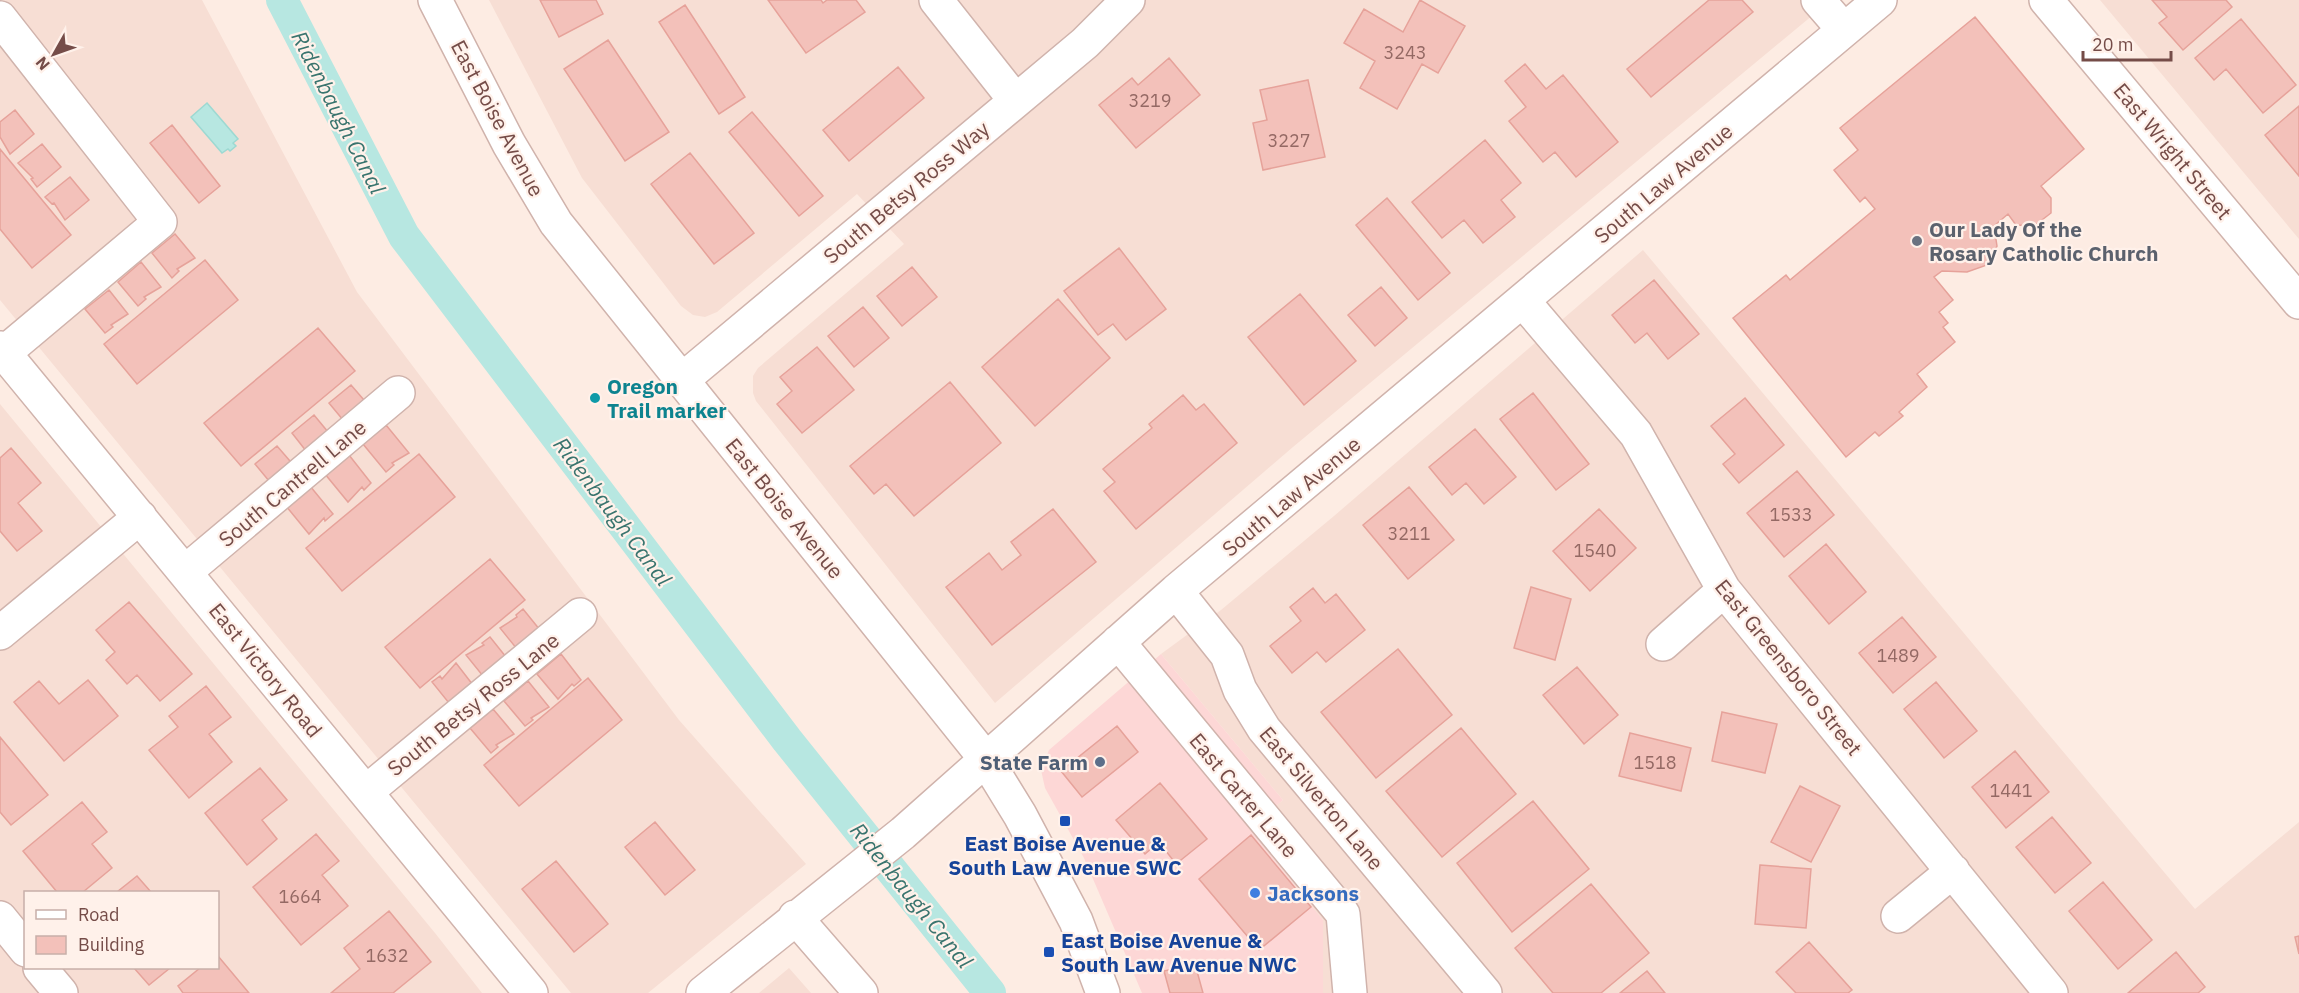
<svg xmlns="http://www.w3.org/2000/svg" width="2299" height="993" viewBox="0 0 2299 993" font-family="'IBM Plex Sans',sans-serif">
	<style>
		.residential { fill: #f7ded4; fill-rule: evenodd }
		.commercial { fill: #fdd7d6 }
		.water { fill: #b7e7e1; stroke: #9dd9d2; stroke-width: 1.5 }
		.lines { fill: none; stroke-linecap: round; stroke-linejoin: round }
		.canal { stroke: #b7e7e1; stroke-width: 32 }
		.building { fill: #f3c1ba; stroke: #e6a29a; stroke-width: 1.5 }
		.minor-casing { stroke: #d0b3ac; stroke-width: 36 }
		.minor { stroke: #fff; stroke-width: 33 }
		.worship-dot { fill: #6b7280; stroke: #fff1ea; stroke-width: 2 }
		.culture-dot { fill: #0f9aa8; stroke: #fff1ea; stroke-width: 2 }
		.service-dot { fill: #5c6f8a; stroke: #fff1ea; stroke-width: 2 }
		.transit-dot { fill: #1a4fb4; stroke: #fff1ea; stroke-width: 2 }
		.shop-dot { fill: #3f7fe0; stroke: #fff1ea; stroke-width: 2 }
		.labels { text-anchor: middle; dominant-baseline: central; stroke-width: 4.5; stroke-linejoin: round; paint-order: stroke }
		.number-label { font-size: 18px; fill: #946964 }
		.street-label { font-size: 21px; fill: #754c48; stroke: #fff1ea }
		.worship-label { font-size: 21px; font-weight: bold; fill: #5b616d; stroke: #fff1ea; text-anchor: start }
		.culture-label { font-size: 21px; font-weight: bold; fill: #0d838f; stroke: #fff1ea; text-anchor: start }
		.service-label { font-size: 21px; font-weight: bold; fill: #4e5e75; stroke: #fff1ea; text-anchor: end }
		.transit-label { font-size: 21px; font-weight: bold; fill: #164399; stroke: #fff1ea }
		.shop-label { font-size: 21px; font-weight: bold; fill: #366cbe; stroke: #fff1ea; text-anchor: start }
		.water-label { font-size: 22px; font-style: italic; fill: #39746e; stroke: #fff1ea }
	</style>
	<rect width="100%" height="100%" fill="#fdece3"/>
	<path class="residential" d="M 0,0 L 202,0 L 357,292 L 679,720 L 806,864 L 648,993 L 571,993 L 0,300 Z
		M 489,0 L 1831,0 L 1293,447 L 995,703 L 756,401 L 753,393 L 753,376 L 758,368 L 904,244 L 857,194 L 717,312 L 705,317 L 693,315 L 681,306 L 582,178 Z
		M 2100,0 L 2299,0 L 2299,239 Z
		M 1643,250 L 2195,909 L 2299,822 L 2299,993 L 1323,993 L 1323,920 L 1248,829 L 1283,800 L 1161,654 L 1221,610 L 1334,516 Z
		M 0,404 L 435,933 L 482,993 L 0,993 ZM 26,892 L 218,892 L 218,968 L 26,968 Z
		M 789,968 L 811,993 L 759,993 Z"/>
	<path class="commercial" d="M 1161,654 L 1283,800 L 1249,829 L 1323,920 L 1323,993 L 1142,993 L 1084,858 L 1045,788 L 1041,770 L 1049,750 Z"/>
	<path class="water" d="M 207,103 L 238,139 L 233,143 L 236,146 L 230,151 L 228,149 L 222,153 L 191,117 Z"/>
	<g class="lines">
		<path class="canal" d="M 282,0 L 404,236 L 787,740 L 990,993"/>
	</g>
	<path class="building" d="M 540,0 L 596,0 L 603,14 L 559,37 Z
		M 768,0 L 821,0 L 823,3 L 827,0 L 856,0 L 865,12 L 806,53 Z
		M 1420,0 L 1465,26 L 1438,73 L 1422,64 L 1397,109 L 1360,88 L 1375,61 L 1344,43 L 1364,9 L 1403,32 Z
		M 1709,0 L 1742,0 L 1753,12 L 1651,97 L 1627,69 Z
		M 2152,0 L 2226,0 L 2232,7 L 2183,50 L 2159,23 L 2167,17 Z
		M 685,5 L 745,97 L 719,114 L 659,22 Z
		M 1975,17 L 2084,149 L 2041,186 L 2051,198 L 2051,213 L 2034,226 L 2016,225 L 2008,214 L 1994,226 L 1997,246 L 1987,265 L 1967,272 L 1942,271 L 1934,277 L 1953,300 L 1939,312 L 1948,323 L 1943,327 L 1955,342 L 1917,374 L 1927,387 L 1899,412 L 1903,416 L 1879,436 L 1875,432 L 1846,457 L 1733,318 L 1786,275 L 1790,280 L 1875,209 L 1865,197 L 1860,202 L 1834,170 L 1858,150 L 1840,128 Z
		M 2241,19 L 2296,85 L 2263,113 L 2226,69 L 2214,80 L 2195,58 Z
		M 608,40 L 669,132 L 625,161 L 564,69 Z
		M 1169,58 L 1200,95 L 1136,148 L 1099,105 L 1132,78 L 1138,85 Z
		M 1525,64 L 1546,89 L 1563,75 L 1618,142 L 1576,177 L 1555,152 L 1543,162 L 1509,121 L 1526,107 L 1505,81 Z
		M 898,67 L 924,98 L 849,161 L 823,130 Z
		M 1308,80 L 1325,157 L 1263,170 L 1253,123 L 1267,120 L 1260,90 Z
		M 2299,106 L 2299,176 L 2265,135 Z
		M 15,110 L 34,134 L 10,154 L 0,137 L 0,122 Z
		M 752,112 L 823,196 L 799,216 L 729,132 Z
		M 172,125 L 220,186 L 199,203 L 150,143 Z
		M 1485,140 L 1521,183 L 1501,200 L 1515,217 L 1483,243 L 1464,220 L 1442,238 L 1412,202 Z
		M 42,144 L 61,167 L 37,187 L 31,179 L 33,178 L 18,163 Z
		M 0,149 L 71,235 L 32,268 L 0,229 Z
		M 690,153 L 754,233 L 714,264 L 651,184 Z
		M 70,177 L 89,200 L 65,220 L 54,203 L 52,204 L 45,197 Z
		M 1387,198 L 1450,273 L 1418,300 L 1356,225 Z
		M 175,234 L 195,258 L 177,269 L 179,271 L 172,278 L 152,253 Z
		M 1119,248 L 1166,309 L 1126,340 L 1113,324 L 1098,335 L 1064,291 Z
		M 205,260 L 238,300 L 137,384 L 104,344 Z
		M 141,262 L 161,287 L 144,297 L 146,299 L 138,306 L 118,282 Z
		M 912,267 L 937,297 L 902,326 L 877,296 Z
		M 1654,280 L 1699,334 L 1668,359 L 1647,333 L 1635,343 L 1612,315 Z
		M 1381,287 L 1407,318 L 1375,346 L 1348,315 Z
		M 109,290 L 128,314 L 111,325 L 113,327 L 105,333 L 85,309 Z
		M 1300,294 L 1356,361 L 1304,405 L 1248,337 Z
		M 1058,299 L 1110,358 L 1035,426 L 982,367 Z
		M 863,307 L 889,338 L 854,367 L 828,336 Z
		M 318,328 L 355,371 L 241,466 L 204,423 Z
		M 817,347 L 854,390 L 802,433 L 777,404 L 792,391 L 780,377 Z
		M 950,382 L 1001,443 L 914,516 L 886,484 L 874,494 L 850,466 Z
		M 351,385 L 370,407 L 348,426 L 329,403 Z
		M 1533,393 L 1589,464 L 1556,490 L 1500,419 Z
		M 1183,395 L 1196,410 L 1204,404 L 1237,443 L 1136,529 L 1104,491 L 1115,482 L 1103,469 L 1152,428 L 1149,424 Z
		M 1745,398 L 1784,445 L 1739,483 L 1723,464 L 1735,454 L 1711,426 Z
		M 314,415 L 333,438 L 310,456 L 292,433 Z
		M 386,425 L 409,453 L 392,463 L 394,465 L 386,472 L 363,444 Z
		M 1475,429 L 1516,477 L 1484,504 L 1466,483 L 1452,495 L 1429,467 Z
		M 277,446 L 296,468 L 274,487 L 255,464 Z
		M 11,448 L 41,483 L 18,503 L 42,531 L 17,551 L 0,531 L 0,458 Z
		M 419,454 L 455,497 L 342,591 L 306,548 Z
		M 349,455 L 371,483 L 364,490 L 362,487 L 348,502 L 325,474 Z
		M 1797,471 L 1834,515 L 1784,557 L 1747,513 Z
		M 310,486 L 333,514 L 325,521 L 324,518 L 309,534 L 286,506 Z
		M 1409,487 L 1454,540 L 1408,579 L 1363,525 Z
		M 1053,509 L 1096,562 L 992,645 L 946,587 L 989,553 L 1002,570 L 1021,555 L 1011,542 Z
		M 1599,509 L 1636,548 L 1590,591 L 1553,551 Z
		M 1826,544 L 1866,592 L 1829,624 L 1789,576 Z
		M 490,559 L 525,600 L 420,688 L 385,647 Z
		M 1531,587 L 1571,599 L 1555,660 L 1514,648 Z
		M 1313,588 L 1325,603 L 1336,594 L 1365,630 L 1326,662 L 1317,652 L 1292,673 L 1270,646 L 1301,621 L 1290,607 Z
		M 129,602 L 192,674 L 160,701 L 137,675 L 127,684 L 106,660 L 115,652 L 96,630 Z
		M 523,609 L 544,635 L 521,654 L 500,628 L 517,617 L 516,615 Z
		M 1902,617 L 1936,657 L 1893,693 L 1859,653 Z
		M 490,637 L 510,662 L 487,681 L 466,655 L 484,645 L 482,643 Z
		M 1398,649 L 1452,715 L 1376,778 L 1321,712 Z
		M 561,654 L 581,680 L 574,686 L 572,684 L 558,699 L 537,674 Z
		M 456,663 L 476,689 L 453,708 L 432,682 L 440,676 L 442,679 Z
		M 1577,667 L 1618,715 L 1584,744 L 1543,695 Z
		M 588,678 L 622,720 L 519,806 L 484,765 Z
		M 88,680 L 118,716 L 64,761 L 14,702 L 39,681 L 59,704 Z
		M 528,681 L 549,707 L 531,718 L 533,720 L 525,726 L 504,701 Z
		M 1936,682 L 1977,731 L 1944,758 L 1904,709 Z
		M 206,686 L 231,717 L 209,734 L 232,762 L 189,798 L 149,750 L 178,727 L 169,716 Z
		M 493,709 L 514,734 L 496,745 L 498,747 L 491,753 L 470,728 Z
		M 1722,712 L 1777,724 L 1765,773 L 1712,761 Z
		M 1117,726 L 1138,752 L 1082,797 L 1061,771 Z
		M 1461,728 L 1516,794 L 1442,857 L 1386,791 Z
		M 1630,733 L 1691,748 L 1681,791 L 1619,776 Z
		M 0,737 L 48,795 L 11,825 L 0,812 Z
		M 2015,751 L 2049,792 L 2006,828 L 1972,787 Z
		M 260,768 L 287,800 L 262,820 L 277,839 L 247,865 L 205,813 Z
		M 1160,783 L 1207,839 L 1176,864 L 1159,842 L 1145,854 L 1116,820 Z
		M 1800,786 L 1840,806 L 1811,862 L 1771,842 Z
		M 1533,801 L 1589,869 L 1512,932 L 1457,863 Z
		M 82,802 L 107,832 L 92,844 L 112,868 L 83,892 L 57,892 L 23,851 Z
		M 2052,817 L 2091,863 L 2055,893 L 2016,847 Z
		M 655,822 L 695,870 L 665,895 L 625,847 Z
		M 316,834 L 339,861 L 322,875 L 348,906 L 301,945 L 253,887 Z
		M 1251,835 L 1311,907 L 1259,950 L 1199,879 Z
		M 556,861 L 608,924 L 574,952 L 522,889 Z
		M 1760,865 L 1811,869 L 1806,928 L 1755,924 Z
		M 137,876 L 151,892 L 117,892 Z
		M 2103,882 L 2152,940 L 2118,969 L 2069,911 Z
		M 1591,884 L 1649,953 L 1601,993 L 1553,993 L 1515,948 Z
		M 389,911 L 431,962 L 393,993 L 331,993 L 360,969 L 344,948 Z
		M 2299,936 L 2299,954 L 2295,937 Z
		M 1809,942 L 1852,990 L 1848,993 L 1796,993 L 1776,972 Z
		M 2176,952 L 2205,987 L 2198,993 L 2128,993 Z
		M 218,956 L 249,993 L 183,993 L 178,986 L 200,968 L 218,968 Z
		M 1195,964 L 1203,993 L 1170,993 L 1164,971 Z
		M 134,968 L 170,968 L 149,985 Z
		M 1647,971 L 1665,993 L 1620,993 Z"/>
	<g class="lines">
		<g class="minor-casing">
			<path id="minor" d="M 435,0 L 509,144 L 556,223 L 985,758 L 1020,815 L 1076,921 L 1103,993
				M 936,0 L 1015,100
				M 1818,0 L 1844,30
				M 2046,0 L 2299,302
				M 0,18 L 160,222 L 4,353
				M 1523,301 L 1636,434 L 1724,590 L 2051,993
				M 0,348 L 531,993
				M 682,380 L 1085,43 L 1128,0
				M 185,572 L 398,393
				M 1176,591 L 1227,655 L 1240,690 L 1264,729 L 1485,993
				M 0,633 L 140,517
				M 1118,642 L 1343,914 L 1350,993
				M 1663,644 L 1724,590
				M 366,792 L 580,615
				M 1898,916 L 1953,871
				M 795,917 L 861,993
				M 0,918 L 26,950
				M 40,968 L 61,993
				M 703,993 L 903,833 L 1176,591 L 1880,0"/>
		</g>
		<use href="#minor" class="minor"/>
	</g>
	<circle class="worship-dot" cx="1917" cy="241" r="6"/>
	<circle class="culture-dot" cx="595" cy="398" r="6"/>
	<circle class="service-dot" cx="1100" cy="762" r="6"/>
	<g class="transit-dot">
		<rect x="1059" y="815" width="12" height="12" rx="3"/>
		<rect x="1043" y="946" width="12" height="12" rx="3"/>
	</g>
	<circle class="shop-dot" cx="1255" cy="893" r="6"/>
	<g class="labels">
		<g class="number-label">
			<text x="1405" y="52">3243</text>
			<text x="1150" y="100">3219</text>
			<text x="1289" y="140">3227</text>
			<text x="1791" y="514">1533</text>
			<text x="1409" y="533">3211</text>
			<text x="1595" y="550">1540</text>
			<text x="1898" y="655">1489</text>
			<text x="1655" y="762">1518</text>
			<text x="2011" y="790">1441</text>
			<text x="300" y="896">1664</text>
			<text x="387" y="955">1632</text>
		</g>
		<g class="street-label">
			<text transform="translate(498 118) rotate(62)">East Boise Avenue</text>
			<text transform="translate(2173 151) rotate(50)">East Wright Street</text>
			<text transform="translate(1663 183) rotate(-40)">South Law Avenue</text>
			<text transform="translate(906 192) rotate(-40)">South Betsy Ross Way</text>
			<text transform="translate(292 483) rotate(-40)">South Cantrell Lane</text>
			<text transform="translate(1291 496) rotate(-40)">South Law Avenue</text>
			<text transform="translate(785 508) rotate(51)">East Boise Avenue</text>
			<text transform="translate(1789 667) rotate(51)">East Greensboro Street</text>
			<text transform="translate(266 670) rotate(51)">East Victory Road</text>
			<text transform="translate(473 704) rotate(-39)">South Betsy Ross Lane</text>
			<text transform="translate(1244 795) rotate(50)">East Carter Lane</text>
			<text transform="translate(1322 798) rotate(50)">East Silverton Lane</text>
		</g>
		<g class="worship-label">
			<text x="1929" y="229">Our Lady Of the<tspan x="1929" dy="24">Rosary Catholic Church</tspan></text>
		</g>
		<g class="culture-label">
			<text x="607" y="386">Oregon<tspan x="607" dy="24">Trail marker</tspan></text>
		</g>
		<g class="service-label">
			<text x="1088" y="762">State Farm</text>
		</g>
		<g class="transit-label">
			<text x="1065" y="843">East Boise Avenue &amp;<tspan x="1065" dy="24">South Law Avenue SWC</tspan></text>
			<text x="1061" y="940" text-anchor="start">East Boise Avenue &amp;<tspan x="1061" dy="24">South Law Avenue NWC</tspan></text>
		</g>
		<g class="shop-label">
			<text x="1267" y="893">Jacksons</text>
		</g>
		<g class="water-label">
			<text transform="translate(339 112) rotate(63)">Ridenbaugh Canal</text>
			<text transform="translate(613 511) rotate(53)">Ridenbaugh Canal</text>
			<text transform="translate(912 895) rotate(51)">Ridenbaugh Canal</text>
		</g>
	</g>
	<rect x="24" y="891" width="195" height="78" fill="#fff1ea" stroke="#c8afa9" stroke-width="1.5"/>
	<rect x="36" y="910" width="30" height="9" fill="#ffffff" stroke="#c8afa9" stroke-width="1.5"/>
	<text x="78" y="921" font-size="18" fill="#754c48">Road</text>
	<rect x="36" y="936" width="30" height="18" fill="#f3c1ba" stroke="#c8afa9" stroke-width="1.5"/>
	<text x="78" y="951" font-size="18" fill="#754c48">Building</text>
	<g transform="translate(54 54) rotate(230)" stroke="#fff1ea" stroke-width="4.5" paint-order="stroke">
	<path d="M0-4.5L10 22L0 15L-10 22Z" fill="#754c48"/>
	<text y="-9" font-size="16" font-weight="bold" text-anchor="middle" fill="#754c48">N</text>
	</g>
	<path d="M2083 51v9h88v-9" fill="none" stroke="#754c48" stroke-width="3"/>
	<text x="2092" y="51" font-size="18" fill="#754c48" stroke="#fff1ea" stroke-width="4.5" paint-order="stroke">20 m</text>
</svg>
